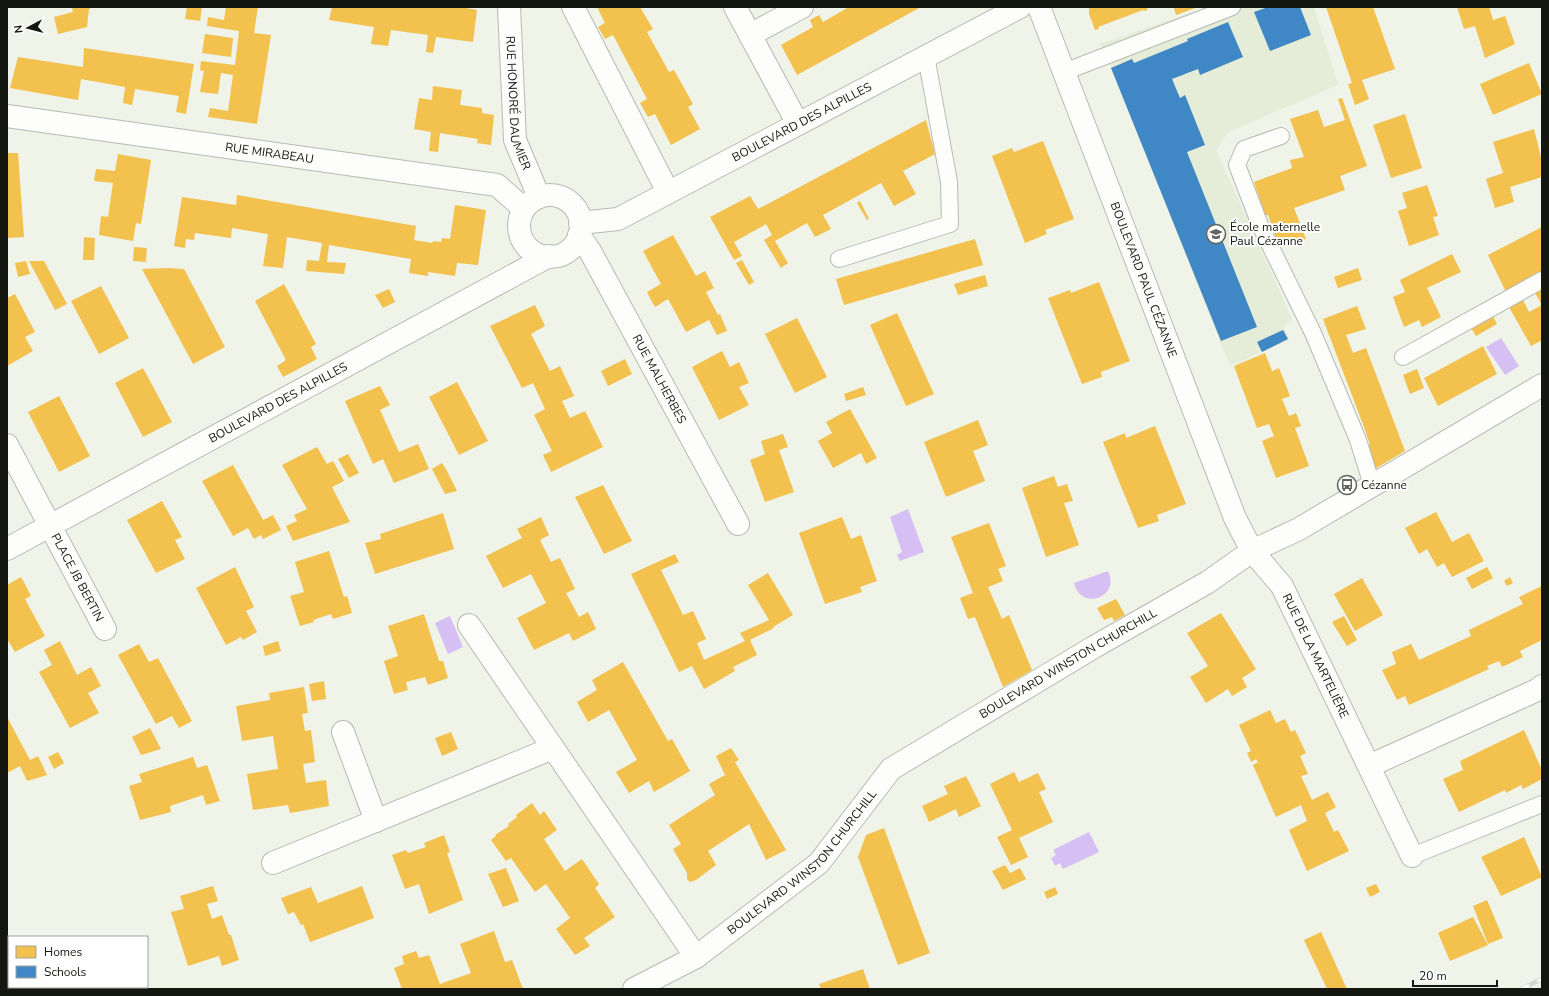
<svg xmlns="http://www.w3.org/2000/svg" width="1549" height="996" viewBox="0 0 1549 996" font-family="'Nunito Sans',sans-serif">
	<style>
		.built { fill: #e5ecd8 }
		.water { fill: #d6c0f3 }
		.homes { fill: #f2c14e }
		.schools { fill: #3f88c5 }
		.lines { fill: none; stroke-linecap: round; stroke-linejoin: round }
		.lane-casing { stroke: #b7bab2; stroke-width: 18 }
		.street-casing { stroke: #b7bab2; stroke-width: 24 }
		.lane { stroke: #fdfdfc; stroke-width: 16 }
		.street { stroke: #fdfdfc; stroke-width: 22 }
		.rail-casing { stroke: #d5d5d3; stroke-width: 4.5 }
		.rail { stroke: #fff; stroke-width: 3; stroke-dasharray: 9; stroke-linecap: butt }
		.labels { text-anchor: middle; dominant-baseline: central; stroke-width: 4; stroke-linejoin: round; paint-order: stroke }
		.street-label { font-size: 12px; fill: #141710; stroke: #fff }
		.poi-label { font-size: 12px; fill: #141710; stroke: #fff; text-anchor: start }
	</style>
	<rect width="100%" height="100%" fill="#eff3e8"/>
	<path class="built" d="M 1208,7 L 1314,7 L 1338,85 L 1228,132 L 1216,150 L 1292,319 L 1284,327 L 1289,340 L 1230,366 L 1111,68 L 1100,44 Z"/>
	<path class="water" d="M 1501,338 L 1519,366 L 1505,375 L 1486,347 Z
		M 908,509 L 924,552 L 900,561 L 897,555 L 902,552 L 890,517 Z
		M 1108,571 C 1121,597 1081,612 1074,583 Z
		M 450,616 L 463,647 L 448,654 L 435,623 Z
		M 1089,832 L 1099,852 L 1063,869 L 1060,863 L 1055,866 L 1051,858 L 1056,855 L 1053,850 Z"/>
	<path class="homes" d="M 72,7 L 94,7 L 89,9 L 87,27 L 58,34 L 54,17 L 73,12 Z
		M 187,7 L 202,7 L 200,21 L 185,19 Z
		M 226,7 L 258,7 L 254,33 L 271,35 L 257,124 L 208,117 L 210,108 L 228,111 L 233,75 L 221,73 L 218,94 L 200,92 L 204,71 L 200,70 L 201,61 L 235,65 L 239,31 L 207,26 L 208,17 L 224,20 Z
		M 332,7 L 460,7 L 477,10 L 473,42 L 436,37 L 433,53 L 426,52 L 428,35 L 391,30 L 388,46 L 371,44 L 374,27 L 329,20 Z
		M 597,7 L 640,7 L 653,29 L 647,32 L 669,72 L 674,70 L 693,104 L 688,107 L 700,129 L 671,145 L 655,114 L 648,117 L 640,103 L 647,99 L 613,35 L 605,39 L 598,27 L 605,23 Z
		M 849,7 L 921,7 L 797,75 L 781,45 L 813,27 L 810,20 L 819,15 L 823,22 Z
		M 1089,7 L 1146,7 L 1148,10 L 1144,11 L 1143,10 L 1098,27 L 1099,29 L 1095,30 L 1089,14 Z
		M 1175,7 L 1198,7 L 1176,15 L 1174,8 Z
		M 1326,7 L 1373,7 L 1395,69 L 1362,80 L 1369,99 L 1355,105 L 1348,84 L 1352,83 Z
		M 1457,7 L 1489,7 L 1493,20 L 1505,16 L 1515,44 L 1485,58 L 1475,26 L 1464,29 Z
		M 205,34 L 233,38 L 231,57 L 202,53 Z
		M 84,48 L 194,64 L 186,114 L 176,112 L 179,96 L 135,89 L 132,105 L 123,103 L 125,87 L 81,79 L 78,100 L 10,88 L 18,57 L 83,67 Z
		M 1529,63 L 1542,94 L 1493,115 L 1480,84 Z
		M 433,86 L 462,90 L 460,105 L 482,108 L 482,113 L 494,115 L 491,145 L 477,143 L 478,139 L 440,133 L 438,152 L 429,151 L 431,132 L 414,129 L 419,98 L 432,100 Z
		M 1342,98 L 1367,166 L 1340,176 L 1345,190 L 1294,208 L 1306,239 L 1279,247 L 1268,215 L 1265,215 L 1254,182 L 1292,168 L 1290,160 L 1304,157 L 1290,119 L 1318,110 L 1324,127 L 1345,120 L 1338,99 Z
		M 1405,114 L 1422,168 L 1391,178 L 1373,125 Z
		M 926,120 L 935,154 L 903,171 L 916,194 L 894,206 L 881,183 L 823,215 L 831,229 L 815,237 L 807,223 L 775,241 L 788,263 L 781,268 L 764,240 L 772,235 L 766,224 L 734,242 L 742,256 L 734,260 L 710,217 L 750,196 L 758,209 Z
		M 1534,129 L 1542,161 L 1542,177 L 1510,187 L 1514,202 L 1495,208 L 1486,179 L 1503,173 L 1493,142 Z
		M 1043,141 L 1074,219 L 1045,230 L 1047,234 L 1025,243 L 992,156 L 1012,148 L 1014,152 Z
		M 7,153 L 18,153 L 24,237 L 7,238 Z
		M 118,154 L 151,160 L 141,224 L 136,223 L 133,241 L 99,235 L 101,216 L 108,217 L 113,183 L 94,181 L 96,169 L 115,171 Z
		M 1427,185 L 1438,216 L 1433,217 L 1439,235 L 1409,246 L 1398,211 L 1407,208 L 1402,193 Z
		M 237,195 L 416,226 L 414,240 L 432,243 L 433,241 L 441,242 L 442,238 L 450,239 L 455,205 L 486,210 L 478,265 L 457,263 L 455,276 L 428,272 L 428,276 L 409,273 L 411,259 L 329,245 L 327,262 L 346,263 L 344,274 L 306,271 L 307,260 L 319,261 L 322,243 L 287,237 L 283,268 L 263,266 L 268,234 L 232,228 L 231,238 L 195,233 L 194,240 L 186,239 L 185,248 L 174,246 L 182,197 L 236,205 Z
		M 860,201 L 869,219 L 867,220 L 857,203 Z
		M 1542,227 L 1542,274 L 1506,292 L 1488,255 Z
		M 673,235 L 696,276 L 705,271 L 714,288 L 706,292 L 718,315 L 720,314 L 727,331 L 717,335 L 709,320 L 686,332 L 668,299 L 655,307 L 651,300 L 647,292 L 661,284 L 643,251 Z
		M 84,237 L 95,238 L 94,260 L 83,260 Z
		M 975,239 L 983,265 L 844,305 L 836,279 Z
		M 134,247 L 147,248 L 146,262 L 133,261 Z
		M 1452,254 L 1461,272 L 1427,288 L 1441,317 L 1422,327 L 1419,320 L 1404,327 L 1393,297 L 1405,292 L 1400,280 Z
		M 742,260 L 754,282 L 749,285 L 736,263 Z
		M 26,261 L 30,274 L 18,277 L 15,263 Z
		M 29,261 L 44,261 L 67,304 L 55,310 Z
		M 167,268 L 184,269 L 225,347 L 193,364 L 142,269 Z
		M 1358,268 L 1362,280 L 1338,288 L 1334,277 Z
		M 985,275 L 988,286 L 958,295 L 954,284 Z
		M 1099,282 L 1130,361 L 1101,372 L 1102,377 L 1082,384 L 1048,298 L 1070,290 L 1071,293 Z
		M 284,284 L 316,344 L 311,347 L 317,359 L 283,377 L 277,366 L 286,360 L 255,301 Z
		M 101,286 L 129,338 L 99,354 L 71,301 Z
		M 389,289 L 395,302 L 383,308 L 375,295 Z
		M 1542,289 L 1542,305 L 1535,293 Z
		M 15,294 L 35,332 L 25,337 L 33,351 L 7,366 L 7,298 Z
		M 1523,300 L 1529,312 L 1542,305 L 1542,340 L 1531,346 L 1509,307 Z
		M 535,305 L 545,326 L 531,334 L 550,371 L 560,366 L 574,396 L 562,401 L 570,418 L 585,411 L 603,447 L 551,472 L 543,455 L 552,451 L 534,415 L 545,409 L 533,383 L 522,388 L 490,326 Z
		M 1357,306 L 1366,329 L 1346,335 L 1353,353 L 1366,348 L 1405,451 L 1373,470 L 1366,447 L 1370,445 L 1364,427 L 1323,319 Z
		M 897,313 L 934,394 L 906,406 L 870,325 Z
		M 1493,316 L 1497,324 L 1476,336 L 1471,328 Z
		M 797,318 L 827,377 L 795,393 L 765,334 Z
		M 1483,346 L 1497,374 L 1438,406 L 1424,378 Z
		M 722,351 L 730,367 L 739,362 L 749,383 L 739,387 L 749,405 L 719,420 L 692,367 Z
		M 1265,353 L 1272,371 L 1279,368 L 1290,396 L 1282,399 L 1289,416 L 1296,413 L 1301,426 L 1295,428 L 1309,466 L 1276,478 L 1262,441 L 1274,436 L 1269,424 L 1257,428 L 1234,366 Z
		M 625,359 L 632,374 L 608,386 L 601,371 Z
		M 143,368 L 172,422 L 143,437 L 115,383 Z
		M 1417,369 L 1424,388 L 1410,394 L 1403,375 Z
		M 457,382 L 488,441 L 459,455 L 429,397 Z
		M 380,386 L 390,405 L 380,410 L 399,452 L 418,444 L 429,469 L 394,483 L 383,459 L 373,464 L 345,401 Z
		M 863,387 L 866,395 L 846,401 L 844,394 Z
		M 59,396 L 90,456 L 59,472 L 28,412 Z
		M 850,409 L 877,458 L 866,464 L 861,453 L 833,468 L 818,441 L 832,433 L 826,422 Z
		M 978,420 L 988,445 L 973,451 L 985,481 L 946,497 L 924,442 Z
		M 1155,426 L 1186,504 L 1157,515 L 1159,521 L 1138,528 L 1103,442 L 1125,433 L 1126,438 Z
		M 783,434 L 788,447 L 779,450 L 794,492 L 765,502 L 750,460 L 765,454 L 761,441 Z
		M 317,447 L 327,464 L 333,461 L 344,481 L 332,487 L 350,522 L 293,541 L 286,526 L 297,521 L 294,515 L 307,509 L 282,465 Z
		M 348,454 L 359,473 L 349,478 L 338,459 Z
		M 442,463 L 446,469 L 457,491 L 445,494 L 432,469 Z
		M 233,465 L 263,520 L 273,515 L 281,530 L 263,539 L 261,535 L 254,539 L 248,528 L 233,536 L 202,481 Z
		M 1054,476 L 1058,487 L 1067,484 L 1073,501 L 1064,503 L 1079,545 L 1046,557 L 1022,488 Z
		M 603,485 L 632,541 L 604,554 L 575,497 Z
		M 162,501 L 182,537 L 175,540 L 185,559 L 156,573 L 127,520 Z
		M 1436,512 L 1452,542 L 1469,533 L 1484,561 L 1452,577 L 1444,563 L 1437,567 L 1427,549 L 1419,554 L 1405,528 Z
		M 443,513 L 454,549 L 375,574 L 365,543 L 381,539 L 380,534 Z
		M 541,517 L 549,535 L 540,540 L 551,562 L 560,558 L 575,589 L 566,593 L 579,617 L 588,612 L 596,629 L 573,641 L 569,633 L 534,650 L 517,618 L 546,603 L 531,574 L 503,588 L 486,556 L 522,538 L 517,529 Z
		M 842,517 L 851,539 L 861,535 L 877,581 L 860,587 L 862,592 L 825,604 L 799,533 Z
		M 989,523 L 1006,566 L 998,569 L 1003,581 L 988,587 L 1002,619 L 1009,615 L 1032,670 L 1003,687 L 975,617 L 968,619 L 960,598 L 973,593 L 951,537 Z
		M 329,551 L 344,597 L 347,596 L 352,613 L 333,619 L 331,614 L 313,620 L 314,622 L 300,626 L 290,596 L 304,592 L 295,562 Z
		M 675,554 L 679,562 L 661,570 L 683,615 L 693,611 L 706,639 L 697,643 L 704,660 L 745,641 L 740,633 L 769,620 L 748,585 L 768,573 L 793,615 L 773,627 L 774,628 L 750,640 L 757,655 L 733,667 L 735,671 L 704,689 L 692,666 L 679,672 L 631,574 Z
		M 235,567 L 254,607 L 246,611 L 257,632 L 243,640 L 241,637 L 226,645 L 196,588 Z
		M 1487,567 L 1493,578 L 1472,589 L 1466,578 Z
		M 21,577 L 31,596 L 25,599 L 45,636 L 15,652 L 7,639 L 7,585 Z
		M 1510,577 L 1513,583 L 1507,586 L 1504,581 Z
		M 1362,578 L 1383,615 L 1355,631 L 1334,594 Z
		M 1542,586 L 1542,640 L 1520,651 L 1523,657 L 1502,667 L 1499,661 L 1487,666 L 1489,669 L 1409,705 L 1405,696 L 1397,700 L 1382,670 L 1396,664 L 1392,652 L 1411,644 L 1419,660 L 1471,636 L 1469,630 L 1523,604 L 1519,597 Z
		M 1116,599 L 1125,615 L 1114,621 L 1112,617 L 1104,620 L 1097,608 Z
		M 1221,613 L 1256,669 L 1242,678 L 1247,687 L 1232,696 L 1228,689 L 1206,703 L 1190,677 L 1208,666 L 1187,633 Z
		M 424,614 L 439,661 L 443,661 L 448,678 L 428,685 L 425,677 L 406,682 L 408,690 L 394,694 L 384,661 L 398,656 L 388,626 Z
		M 1344,616 L 1357,640 L 1347,646 L 1332,622 Z
		M 60,641 L 77,675 L 91,667 L 101,686 L 88,693 L 99,713 L 70,728 L 39,672 L 52,665 L 44,650 Z
		M 278,641 L 281,651 L 265,656 L 263,646 Z
		M 139,644 L 149,662 L 158,658 L 192,721 L 179,728 L 172,716 L 156,724 L 118,655 Z
		M 623,662 L 668,741 L 672,739 L 690,771 L 654,792 L 649,781 L 629,793 L 616,772 L 637,760 L 609,710 L 588,722 L 577,702 L 597,690 L 592,680 Z
		M 324,681 L 326,699 L 312,701 L 309,684 Z
		M 304,687 L 308,713 L 302,714 L 305,731 L 311,730 L 315,762 L 303,764 L 306,783 L 326,780 L 329,806 L 290,813 L 288,805 L 253,810 L 247,774 L 278,769 L 273,736 L 242,741 L 236,706 L 270,700 L 269,693 Z
		M 1270,710 L 1276,723 L 1285,719 L 1291,732 L 1295,730 L 1306,753 L 1300,756 L 1308,774 L 1301,776 L 1312,800 L 1328,792 L 1336,807 L 1325,813 L 1334,832 L 1338,830 L 1349,851 L 1307,871 L 1289,830 L 1307,821 L 1301,805 L 1276,817 L 1253,765 L 1258,762 L 1256,759 L 1251,762 L 1247,753 L 1251,751 L 1239,725 Z
		M 7,717 L 30,760 L 38,756 L 47,775 L 27,781 L 20,766 L 7,773 Z
		M 150,728 L 161,749 L 141,755 L 132,737 Z
		M 1524,730 L 1542,770 L 1542,779 L 1523,789 L 1521,785 L 1506,793 L 1505,790 L 1459,812 L 1443,779 L 1463,770 L 1460,761 Z
		M 451,732 L 458,749 L 442,756 L 435,738 Z
		M 731,748 L 739,760 L 735,762 L 786,850 L 766,860 L 749,824 L 708,851 L 716,865 L 696,880 L 690,882 L 687,879 L 687,873 L 673,849 L 681,844 L 669,825 L 715,795 L 709,784 L 725,775 L 716,756 Z
		M 58,752 L 64,763 L 54,769 L 48,757 Z
		M 193,757 L 197,768 L 207,765 L 220,801 L 206,805 L 203,795 L 170,806 L 171,812 L 140,820 L 129,786 L 142,782 L 139,774 Z
		M 1014,772 L 1019,782 L 1038,773 L 1046,789 L 1039,792 L 1053,822 L 1019,838 L 1028,857 L 1011,865 L 997,837 L 1012,830 L 990,784 Z
		M 966,776 L 981,806 L 959,817 L 956,809 L 929,822 L 922,806 L 948,794 L 944,786 Z
		M 532,803 L 540,815 L 544,811 L 557,830 L 544,839 L 565,871 L 582,859 L 599,884 L 595,888 L 615,917 L 584,938 L 590,946 L 575,955 L 556,929 L 570,918 L 546,884 L 535,892 L 511,858 L 506,861 L 491,840 L 496,836 L 495,835 L 509,826 L 508,824 L 517,817 L 516,815 Z
		M 884,828 L 930,953 L 898,965 L 858,857 L 866,835 Z
		M 444,835 L 450,852 L 447,853 L 463,900 L 429,914 L 419,884 L 405,889 L 392,855 L 406,850 L 408,853 L 426,847 L 424,843 Z
		M 1524,837 L 1542,877 L 1501,896 L 1481,857 Z
		M 1005,865 L 1010,873 L 1020,868 L 1026,879 L 1003,890 L 992,871 Z
		M 506,868 L 519,901 L 503,907 L 488,874 Z
		M 1376,884 L 1380,892 L 1370,897 L 1366,888 Z
		M 213,886 L 218,901 L 207,904 L 212,919 L 222,915 L 229,935 L 231,935 L 239,960 L 222,966 L 219,956 L 188,966 L 171,912 L 184,909 L 180,896 Z
		M 362,886 L 374,918 L 310,942 L 303,924 L 301,925 L 294,912 L 288,914 L 281,898 L 311,887 L 318,903 Z
		M 1055,887 L 1058,894 L 1047,899 L 1044,892 Z
		M 1487,900 L 1503,938 L 1488,944 L 1473,906 Z
		M 1473,917 L 1488,945 L 1450,961 L 1438,933 Z
		M 494,931 L 505,962 L 512,960 L 523,989 L 402,989 L 394,968 L 404,964 L 402,956 L 416,951 L 419,958 L 429,955 L 440,984 L 471,973 L 460,944 Z
		M 1321,932 L 1347,989 L 1327,989 L 1304,940 Z
		M 863,969 L 870,989 L 821,989 L 819,984 Z
		M 17,987 L 60,987 L 61,989 L 17,989 Z"/>
	<path class="schools" d="M 1268,7 L 1300,7 L 1311,35 L 1270,51 L 1254,12 Z
		M 1228,22 L 1243,57 L 1200,75 L 1198,69 L 1172,79 L 1180,98 L 1185,95 L 1205,145 L 1187,152 L 1257,327 L 1221,341 L 1111,68 L 1132,59 L 1134,63 L 1188,41 L 1187,39 Z
		M 1283,330 L 1288,339 L 1262,352 L 1257,342 Z"/>
	<g class="lines">
		<g class="lane-casing">
			<path id="lane" d="M 1064,72 L 1232,7
				M 1281,136 L 1244,149 L 1237,165 L 1260,225 L 1313,333 L 1358,440 L 1372,485
				M 839,259 L 950,224 L 949,182 L 926,56
				M 1403,357 L 1542,280
				M 1412,856 L 1542,804"/>
		</g>
		<g class="street-casing">
			<g id="street">
				<path id="s1" d="M 509,7 L 515,140 L 539,197"/>
				<path d="M 573,7 L 668,192"/>
				<path d="M 735,7 L 798,124"/>
				<path id="s2" d="M 1039,7 L 1235,518 L 1252,551 L 1282,586 L 1412,856"/>
				<path d="M 750,35 L 802,7"/>
				<path id="s3" d="M 7,116 L 497,185 L 524,209"/>
				<circle cx="550" cy="226" r="31"/>
				<path id="s4" d="M 580,223 L 618,219 L 1020,7"/>
				<path id="s5" d="M 579,235 L 590,251 L 738,524"/>
				<path id="s6" d="M 7,445 L 105,629"/>
				<path id="s7" d="M 7,549 L 549,256"/>
				<path d="M 469,625 L 696,957"/>
				<path d="M 343,732 L 376,821"/>
				<path d="M 1369,766 L 1537,690 L 1542,686"/>
				<path d="M 273,863 L 553,748"/>
				<path id="s8" d="M 634,989 L 696,957 L 819,863 L 891,769 L 1094,647 L 1208,582 L 1252,551 L 1299,529 L 1542,385"/>
			</g>
		</g>
		<use href="#lane" class="lane"/>
		<use href="#street" class="street"/>
		<g class="rail-casing">
			<path id="rail" d="M 1521,989 L 1542,979"/>
		</g>
		<use href="#rail" class="rail"/>
	</g>
	<defs>
		<g id="school-ring" transform="scale(1)"><circle r="9.5" fill="#fff" stroke="#61645c" stroke-width="1.5"/><path d="M0-5L7-2L0 1L-7-2ZM-4 1L0 2.5L4 1V4Q0 6-4 4Z" fill="#61645c"/></g>
		<g id="bus-ring" transform="scale(1)"><circle r="9.5" fill="#fff" stroke="#61645c" stroke-width="1.5"/><path d="M-5-6H5V4H4V6H2V4H-2V6H-4V4H-5ZM-3.5-4V0h7V-4ZM-3.5 1.2v1.5H-2V1.2ZM2 1.2v1.5H3.5V1.2Z" fill="#61645c"/></g>
	</defs>
	<g fill-rule="evenodd">
		<use href="#school-ring" x="1216" y="234"/>
		<use href="#bus-ring" x="1347" y="485"/>
	</g>
	<g class="labels">
		<g class="street-label">
			<text stroke="none"><textPath href="#s1" startOffset="97">RUE HONORÉ DAUMIER</textPath></text>
			<text stroke="none"><textPath href="#s4" startOffset="246">BOULEVARD DES ALPILLES</textPath></text>
			<text stroke="none"><textPath href="#s3" startOffset="265">RUE MIRABEAU</textPath></text>
			<text stroke="none"><textPath href="#s2" startOffset="292">BOULEVARD PAUL CÉZANNE</textPath></text>
			<text stroke="none"><textPath href="#s5" startOffset="165">RUE MALHERBES</textPath></text>
			<text stroke="none"><textPath href="#s7" startOffset="308">BOULEVARD DES ALPILLES</textPath></text>
			<text stroke="none"><textPath href="#s6" startOffset="150">PLACE JB BERTIN</textPath></text>
			<text stroke="none"><textPath href="#s2" startOffset="708">RUE DE LA MARTELIÈRE</textPath></text>
			<text stroke="none"><textPath href="#s8" startOffset="549">BOULEVARD WINSTON CHURCHILL</textPath></text>
			<text stroke="none"><textPath href="#s8" startOffset="213">BOULEVARD WINSTON CHURCHILL</textPath></text>
		</g>
		<g class="poi-label">
			<text x="1230" y="227">École maternelle<tspan x="1230" dy="14">Paul Cézanne</tspan></text>
			<text x="1361" y="485">Cézanne</text>
		</g>
	</g>
	<rect width="1549" height="996" fill="none" stroke="#141710" stroke-width="16"/>
	<rect x="8" y="936" width="140" height="52" fill="#ffffff" stroke="#a1a29f"/>
	<rect x="16" y="946" width="20" height="12" fill="#f2c14e" stroke="#a1a29f"/>
	<text x="44" y="956" font-size="12" fill="#141710">Homes</text>
	<rect x="16" y="966" width="20" height="12" fill="#3f88c5" stroke="#a1a29f"/>
	<text x="44" y="976" font-size="12" fill="#141710">Schools</text>
	<g transform="translate(28 28) rotate(263)" stroke="#ffffff" stroke-width="3" paint-order="stroke">
	<path d="M0-3L7 15L0 10L-7 15Z" fill="#141710"/>
	<text y="-6" font-size="11" font-weight="bold" text-anchor="middle" fill="#141710">N</text>
	</g>
	<path d="M1413 980v6h84v-6" fill="none" stroke="#141710" stroke-width="2"/>
	<text x="1419" y="980" font-size="12" fill="#141710" stroke="#ffffff" stroke-width="3" paint-order="stroke">20 m</text>
</svg>
